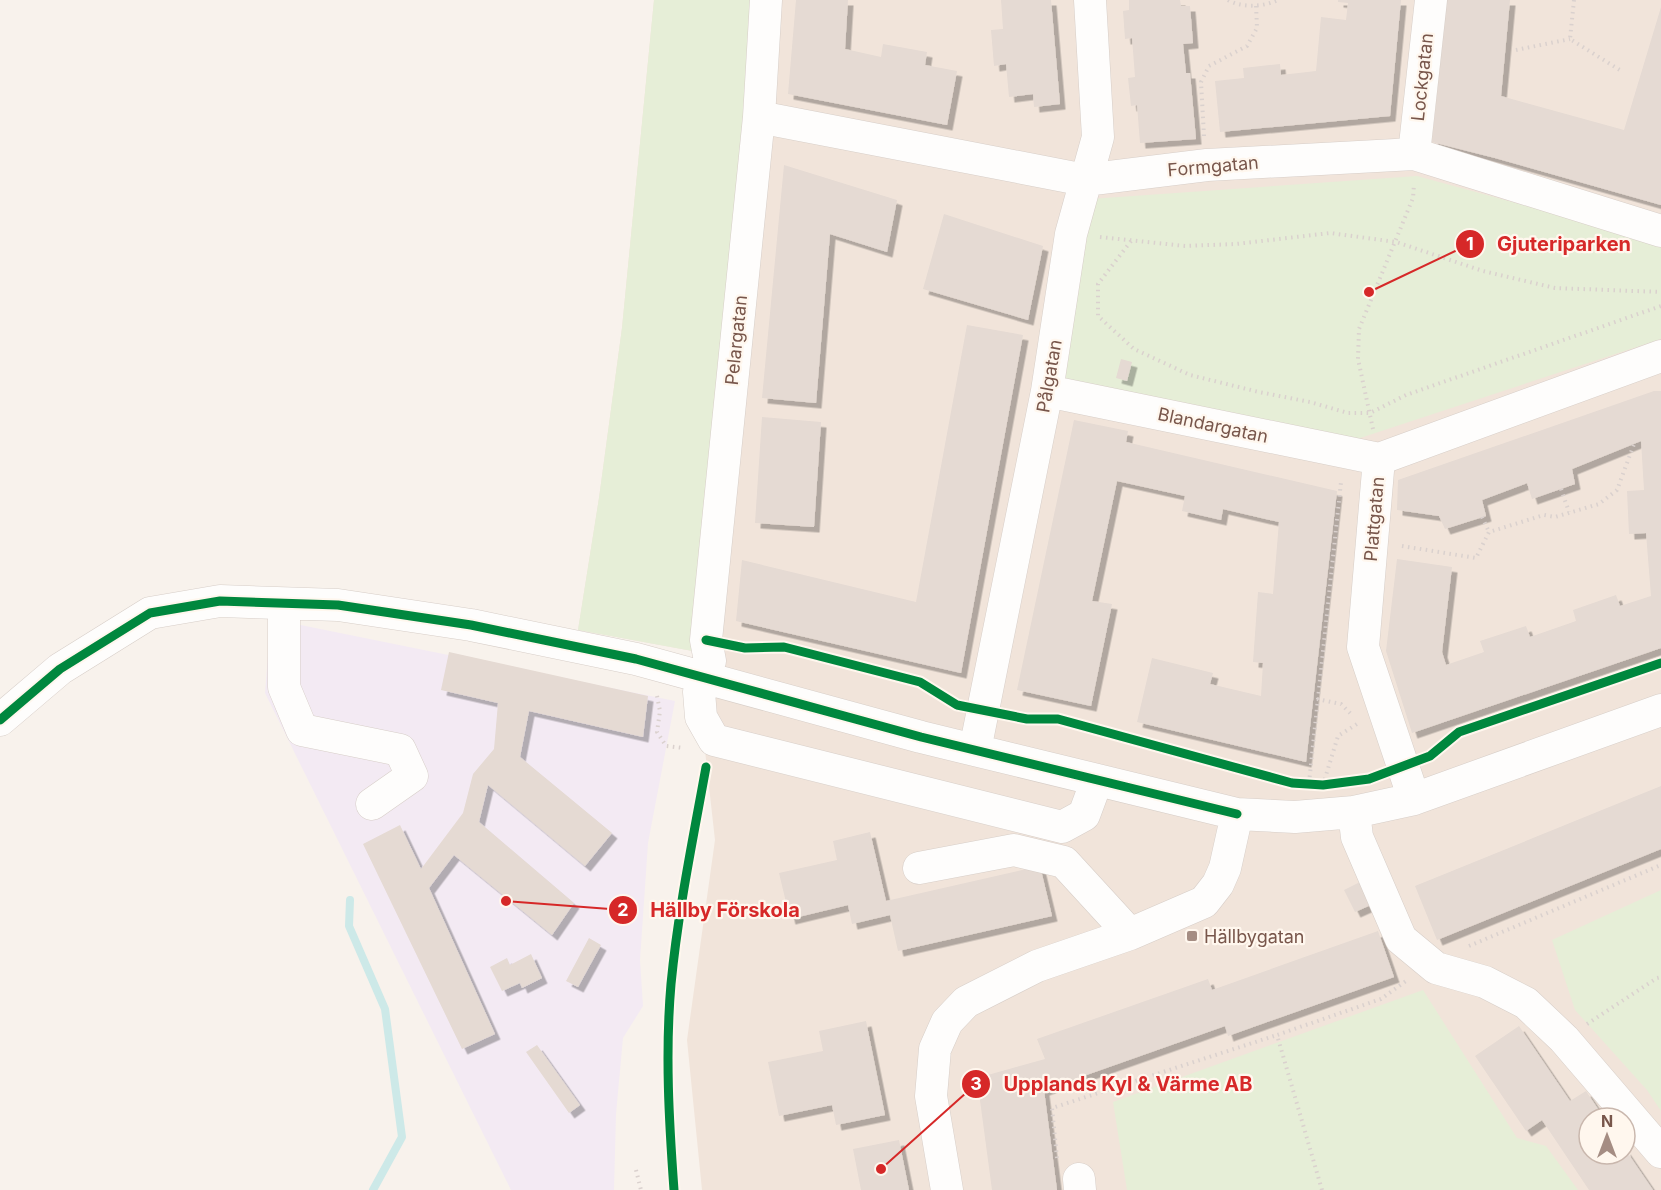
<svg xmlns="http://www.w3.org/2000/svg" width="1661" height="1190" viewBox="0 0 1661 1190" font-family="Inter,sans-serif">
	<style>
		.residential { fill: #f1e4da; fill-rule: evenodd }
		.education { fill: #f3eaf3 }
		.green { fill: #e6eed7 }
		.lines { fill: none; stroke-linecap: round; stroke-linejoin: round }
		.stream { stroke: #cde9e8; stroke-width: 8 }
		.building { fill: #e5dad3; filter: url(#shadow) }
		.minor-casing { stroke: #d7cec8; stroke-width: 33 }
		.path { stroke: #dad1ce; stroke-width: 4; stroke-dasharray: 1.5 4.5; stroke-linecap: butt }
		.minor { stroke: #fefdfc; stroke-width: 32 }
		.cycleway-casing { stroke: #fff7ee; stroke-width: 13 }
		.cycleway { stroke: #00873e; stroke-width: 9 }
		.poi-dot { fill: #a58d83; stroke: #fff7ee; stroke-width: 2 }
		.labels { text-anchor: middle; dominant-baseline: central; stroke-width: 4.5; stroke-linejoin: round; paint-order: stroke }
		.street-label { font-size: 18px; fill: #78564b; stroke: #fff7ee }
		.poi-label { font-size: 18px; fill: #78564b; stroke: #fff7ee; text-anchor: start }
		.leader { fill: none; stroke: #d62828; stroke-width: 2 }
		.callout-dot { fill: #d62828; stroke: #fff7ee; stroke-width: 2 }
		.mark-label { font-size: 18px; text-anchor: middle; font-weight: bold; fill: #fff }
		.callout-label { font-size: 20px; text-anchor: middle; font-weight: bold; fill: #d62828; stroke: #fff7ee; stroke-width: 4.5; stroke-linejoin: round; paint-order: stroke }
	</style>
	<defs>
		<filter id="shadow"><feDropShadow dx="5.5" dy="5.5" stdDeviation="0" flood-color="#0004"/></filter>
	</defs>
	<rect width="100%" height="100%" fill="#f8f2ec"/>
	<path class="residential" d="M 654,0 L 1661,0 L 1661,1190 L 702,1190 L 687,1040 L 715,840 L 698,688 L 698,652 L 578,630 L 599,498 L 622,328 ZM 1589,1118 L 1625,1118 L 1625,1154 L 1589,1154 Z"/>
	<path class="education" d="M 271,619 L 675,701 L 648,843 L 640,960 L 643,1006 L 623,1038 L 616,1114 L 614,1190 L 511,1190 L 265,693 Z"/>
	<path class="green" d="M 654,0 L 756,0 L 698,652 L 578,630 L 599,498 L 622,328 Z
		M 1417,176 L 1622,232 L 1661,244 L 1661,339 L 1348,442 L 1064,379 L 1090,199 Z
		M 1661,890 L 1661,1111 L 1647,1090 L 1575,1010 L 1552,940 Z
		M 1423,990 L 1517,1138 L 1546,1146 L 1578,1190 L 1127,1190 L 1113,1102 Z"/>
	<g class="lines">
		<path class="stream" d="M 350,900 L 349,926 L 385,1009 L 402,1137 L 373,1190"/>
	</g>
	<path class="building" d="M 796,0 L 848,0 L 845,49 L 881,57 L 883,44 L 927,52 L 925,65 L 957,71 L 947,125 L 788,94 Z
		M 1001,0 L 1051,0 L 1060,104 L 1034,107 L 1033,94 L 1009,97 L 1006,64 L 994,66 L 991,30 L 1003,29 Z
		M 1129,0 L 1180,0 L 1181,6 L 1190,6 L 1193,43 L 1183,44 L 1186,73 L 1190,73 L 1196,139 L 1140,143 L 1137,105 L 1131,106 L 1128,78 L 1135,77 L 1132,38 L 1125,39 L 1123,11 L 1129,10 Z
		M 1338,0 L 1401,0 L 1390,116 L 1220,132 L 1215,81 L 1244,78 L 1243,68 L 1280,64 L 1281,75 L 1316,71 L 1321,17 L 1346,20 L 1348,3 L 1338,2 Z
		M 1447,0 L 1510,0 L 1501,96 L 1624,130 L 1661,7 L 1661,205 L 1495,158 L 1432,142 Z
		M 784,165 L 897,200 L 887,252 L 830,234 L 816,403 L 762,398 Z
		M 944,214 L 1043,246 L 1028,320 L 923,289 Z
		M 967,325 L 1023,335 L 961,673 L 736,621 L 742,560 L 916,602 Z
		M 1121,359 L 1132,362 L 1127,381 L 1116,378 Z
		M 1654,391 L 1661,391 L 1661,648 L 1412,733 L 1386,651 L 1397,559 L 1452,567 L 1442,652 L 1446,665 L 1484,652 L 1480,641 L 1526,626 L 1530,637 L 1576,621 L 1573,610 L 1616,595 L 1620,606 L 1651,596 L 1646,533 L 1629,534 L 1627,491 L 1644,490 L 1641,441 L 1572,469 L 1575,484 L 1532,499 L 1527,483 L 1482,500 L 1486,516 L 1445,529 L 1439,516 L 1397,510 L 1398,480 Z
		M 762,417 L 821,422 L 814,527 L 755,523 Z
		M 1074,420 L 1128,431 L 1126,442 L 1337,491 L 1306,762 L 1137,722 L 1152,658 L 1213,673 L 1210,684 L 1261,696 L 1263,663 L 1253,662 L 1258,592 L 1273,594 L 1279,522 L 1223,509 L 1221,520 L 1182,511 L 1185,496 L 1117,481 L 1092,601 L 1112,604 L 1091,706 L 1017,690 Z
		M 449,652 L 648,696 L 643,737 L 529,711 L 520,757 L 612,833 L 585,866 L 488,785 L 479,822 L 574,903 L 552,935 L 454,855 L 429,888 L 495,1034 L 462,1049 L 363,844 L 400,825 L 421,869 L 463,813 L 473,774 L 494,749 L 498,703 L 441,690 Z
		M 1661,786 L 1661,849 L 1437,940 L 1415,886 Z
		M 870,832 L 886,901 L 1040,866 L 1052,916 L 898,951 L 890,915 L 852,924 L 848,905 L 790,919 L 779,873 L 837,860 L 833,841 Z
		M 1362,881 L 1373,904 L 1355,912 L 1344,890 Z
		M 1378,931 L 1394,977 L 1228,1036 L 1225,1026 L 1044,1090 L 1057,1190 L 992,1190 L 977,1078 L 1045,1059 L 1037,1039 L 1208,979 L 1212,990 Z
		M 589,938 L 601,945 L 578,987 L 566,981 Z
		M 531,954 L 542,978 L 522,988 L 520,983 L 502,991 L 490,967 L 507,958 L 510,965 Z
		M 866,1021 L 885,1115 L 836,1125 L 832,1105 L 779,1116 L 768,1062 L 823,1051 L 819,1031 Z
		M 1519,1026 L 1570,1101 L 1586,1091 L 1604,1118 L 1589,1118 L 1589,1154 L 1625,1154 L 1625,1149 L 1653,1190 L 1589,1190 L 1542,1120 L 1526,1131 L 1475,1056 Z
		M 537,1045 L 580,1105 L 569,1113 L 526,1052 Z
		M 899,1140 L 909,1190 L 861,1190 L 853,1149 Z"/>
	<g class="lines">
		<g class="minor-casing">
			<path id="minor" d="M 766,0 L 759,117 L 706,640 L 710,661 L 701,677 L 699,692 L 701,717 L 714,740 L 1062,827 L 1084,815 L 1097,780
				M 759,117 L 1085,180 L 1207,165 L 1414,154 L 1661,231
				M 1414,154 L 1431,0
				M 1047,391 L 1379,459
				M 1379,459 L 1363,647 L 1414,799
				M 1379,459 L 1661,356
				M 284,604 L 284,687 L 302,730 L 400,750 L 412,776 L 372,804
				M 0,720 L 60,669 L 150,613 L 220,601 L 338,605 L 471,625 L 636,659 L 921,737 L 1237,814
				M 975,750 L 1047,391 L 1071,234 L 1098,137 L 1090,0
				M 1354,812 L 1357,837 L 1401,939 L 1436,968 L 1485,982 L 1526,1003 L 1564,1039 L 1661,1152
				M 919,868 L 1014,850 L 1064,862 L 1130,934
				M 1079,1179 L 1080,1190
				M 947,1190 L 931,1096 L 935,1049 L 947,1022 L 966,1002 L 1037,966 L 1130,934 L 1204,902 L 1218,884 L 1225,868 L 1237,814 L 1295,817 L 1354,812 L 1414,799 L 1661,710"/>
		</g>
		<path class="path" d="M 1228,0 C 1242,8 1263,7 1278,0
			M 1574,0 L 1570,39 L 1623,72
			M 1516,50 L 1570,39
			M 1204,136 L 1201,82 L 1209,66 L 1247,46 L 1257,28 L 1256,5
			M 1100,237 L 1185,246 L 1236,244 L 1330,233 L 1396,242 L 1483,271 L 1555,288 L 1661,292
			M 1131,241 L 1098,284 L 1098,316 L 1134,349 L 1190,375 L 1259,392 L 1310,402 L 1348,413 L 1370,413 L 1406,395 L 1661,306
			M 1373,429 L 1358,359 L 1359,329 L 1413,198 L 1414,184
			M 1561,489 L 1569,512
			M 1482,517 L 1489,532
			M 1402,546 L 1476,558 L 1489,532 L 1544,515 L 1555,517 L 1599,504 L 1617,490 L 1634,444
			M 657,696 L 660,711 L 657,732 L 666,746 L 684,748
			M 1317,699 L 1341,704 L 1352,715
			M 1309,783 L 1341,482
			M 1323,785 L 1338,736 L 1357,724
			M 1469,946 L 1661,865
			M 1587,1024 L 1657,978 L 1661,977
			M 1057,1158 L 1052,1108 L 1277,1035
			M 636,1170 L 641,1190
			M 1322,1190 L 1277,1035 L 1381,999 L 1406,981"/>
		<use href="#minor" class="minor"/>
		<g class="cycleway-casing">
			<path id="cycleway" d="M 706,640 L 745,648 L 784,647 L 920,682 L 957,705 L 1027,719 L 1058,719 L 1292,783 L 1323,785 L 1369,779 L 1430,756 L 1459,732 L 1661,663
				M 0,720 L 60,669 L 150,613 L 220,601 L 338,605 L 471,625 L 636,659 L 921,737 L 1237,814
				M 674,1190 C 669,1121 665,1053 671,984 C 678,911 693,839 706,767"/>
		</g>
		<use href="#cycleway" class="cycleway"/>
	</g>
	<rect class="poi-dot" x="1186" y="930" width="12" height="12" rx="3"/>
	<g class="labels">
		<g class="street-label">
			<text transform="translate(1422 77) rotate(-84)">Lockgatan</text>
			<text transform="translate(1213 166) rotate(-5)">Formgatan</text>
			<text transform="translate(736 340) rotate(-84)">Pelargatan</text>
			<text transform="translate(1049 376) rotate(-80)">Pålgatan</text>
			<text transform="translate(1213 425) rotate(12)">Blandargatan</text>
			<text transform="translate(1374 519) rotate(-85)">Plattgatan</text>
		</g>
		<g class="poi-label">
			<text x="1204" y="936">Hällbygatan</text>
		</g>
	</g>
	<path class="leader" d="M1369 292L1470 244M506 901L623 910M881 1169L976 1084"/>
	<g class="callout-dot">
		<circle cx="1369" cy="292" r="6"/>
		<circle cx="506" cy="901" r="6"/>
		<circle cx="881" cy="1169" r="6"/>
		<circle cx="1470" cy="244" r="15"/>
		<circle cx="623" cy="910" r="15"/>
		<circle cx="976" cy="1084" r="15"/>
	</g>
	<g class="mark-label">
		<text x="1470" y="250">1</text>
		<text x="623" y="916">2</text>
		<text x="976" y="1090">3</text>
	</g>
	<g class="callout-label">
		<text x="1564" y="251">Gjuteriparken</text>
		<text x="725" y="917">Hällby Förskola</text>
		<text x="1128" y="1091">Upplands Kyl &amp; Värme AB</text>
	</g>
	<g transform="translate(1607 1136)"><circle r="28" fill="#fff7ee" stroke="#c9b7ad" stroke-width="1.5"/>
	<path d="M0-4.5L10 22L0 15L-10 22Z" fill="#a58d83"/>
	<text y="-9" font-size="16" font-weight="bold" text-anchor="middle" fill="#78564b">N</text>
	</g>
</svg>
